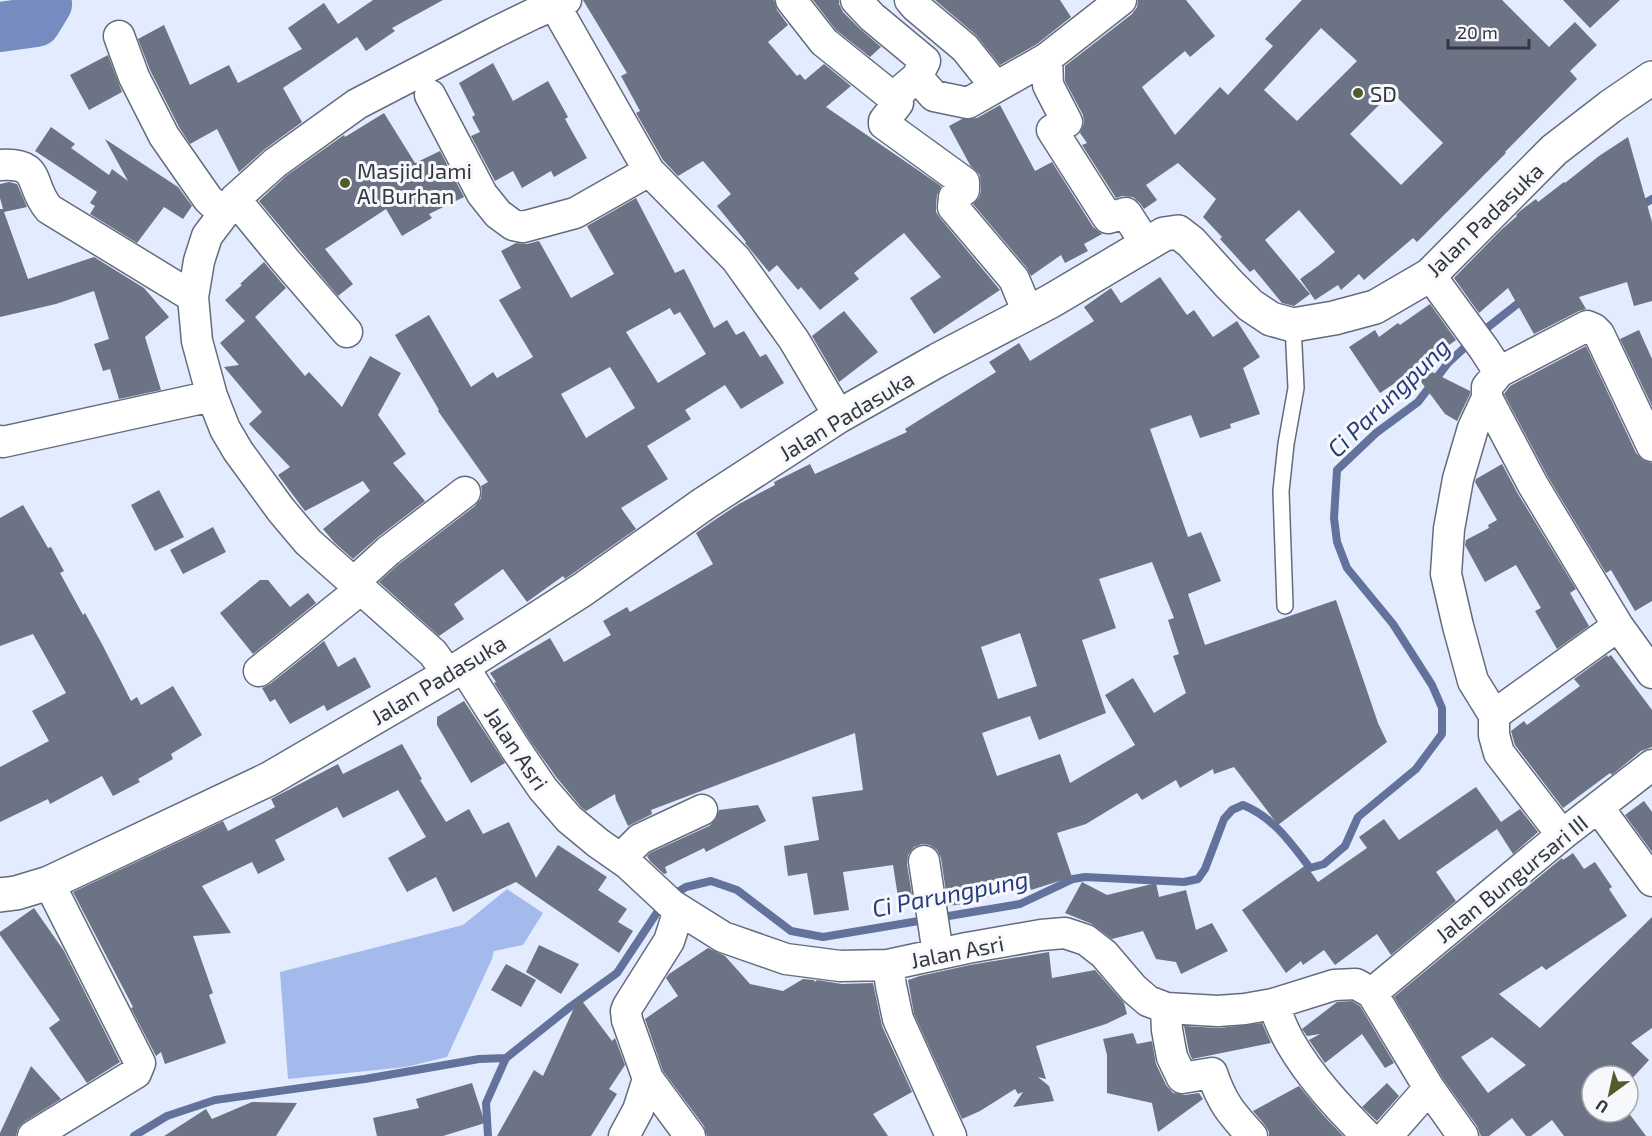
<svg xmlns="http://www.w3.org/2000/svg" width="1652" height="1136" viewBox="0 0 1652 1136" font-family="'Exo 2',sans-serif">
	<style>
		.green { fill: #a4baed }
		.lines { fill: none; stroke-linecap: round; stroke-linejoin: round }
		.stream { stroke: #62729a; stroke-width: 8 }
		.river { stroke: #768cc1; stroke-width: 50 }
		.building { fill: #6b7384; fill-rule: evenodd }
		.service-casing { stroke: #646c7c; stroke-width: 18 }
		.minor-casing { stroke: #646c7c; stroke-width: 33 }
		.tertiary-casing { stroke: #646c7c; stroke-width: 36 }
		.service { stroke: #fff; stroke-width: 15 }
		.minor { stroke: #fff; stroke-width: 30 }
		.tertiary { stroke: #fff; stroke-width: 33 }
		.poi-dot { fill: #535b29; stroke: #f7f8fc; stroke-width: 2 }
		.labels { text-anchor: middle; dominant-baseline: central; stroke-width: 6; stroke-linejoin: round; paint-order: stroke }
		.poi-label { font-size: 22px; fill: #34373f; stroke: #f7f8fc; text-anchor: start }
		.street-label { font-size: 22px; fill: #34373f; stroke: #f7f8fc }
		.water-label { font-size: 24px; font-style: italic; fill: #263c7d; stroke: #f7f8fc }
	</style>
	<rect width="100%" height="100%" fill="#e3ebff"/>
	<path class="green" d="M 507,889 L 543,913 L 523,945 L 494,951 L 492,959 L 447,1057 L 406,1067 L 288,1079 L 280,972 L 463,925 Z"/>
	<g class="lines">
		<path class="stream" d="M 1637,208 L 1652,199
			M 134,1136 L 167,1116 L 215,1100 L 365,1079 L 479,1059 L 506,1058
			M 488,1136 L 486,1103 L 506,1058 L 570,1007 L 617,973 L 666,899 L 686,887 L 711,881 L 737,890 L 791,931 L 823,937 L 1020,904 L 1073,879 L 1085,877 L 1184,882 L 1198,879 L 1205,869 L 1224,819 L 1232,810 L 1243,805 C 1273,817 1291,843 1310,868 L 1324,864 L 1345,846 L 1358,817 L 1416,769 L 1442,734 L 1442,708 L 1432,685 L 1393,624 L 1347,568 L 1337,542 L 1334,518 L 1337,470 L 1376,433 L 1418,402 L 1448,363 L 1478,335 L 1525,298"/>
		<path class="river" d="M 0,27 L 36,22 L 47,4 L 46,0"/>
	</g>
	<path class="building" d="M 373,0 L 443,0 L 392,28 L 395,31 L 366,51 L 357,37 L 283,88 L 302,122 L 265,149 L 239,172 L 217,129 L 190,144 L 179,127 L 150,70 L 138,39 L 164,25 L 190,85 L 229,65 L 238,83 L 302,49 L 288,28 L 324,3 L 338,24 Z
		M 583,0 L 774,0 L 777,10 L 788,25 L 768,42 L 797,76 L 800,74 L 805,80 L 824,64 L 851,86 L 826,107 L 941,186 L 937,195 L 936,205 L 936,212 L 940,218 L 1000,290 L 934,334 L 910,298 L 941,277 L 904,233 L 854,273 L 859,279 L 820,310 L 801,287 L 798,290 L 777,265 L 769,272 L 745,243 L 746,242 L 717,206 L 731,194 L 703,161 L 678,176 L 663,160 L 636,113 L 640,111 L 621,76 L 627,73 Z
		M 813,0 L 839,0 L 839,4 L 843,12 L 860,29 L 881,47 L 870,57 L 836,30 Z
		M 935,0 L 1060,0 L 1071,17 L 1037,44 L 1000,65 L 976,35 Z
		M 1138,0 L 1186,0 L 1215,36 L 1190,57 L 1185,51 L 1142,87 L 1175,135 L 1220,87 L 1228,95 L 1273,46 L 1265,39 L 1302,0 L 1502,0 L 1549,47 L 1575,22 L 1597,45 L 1570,71 L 1577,79 L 1505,152 L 1506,153 L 1417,242 L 1413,238 L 1364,280 L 1359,274 L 1341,290 L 1338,285 L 1315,300 L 1300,279 L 1318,266 L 1335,252 L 1299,210 L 1265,240 L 1310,294 L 1294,306 L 1282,303 L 1254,269 L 1250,272 L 1220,239 L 1222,237 L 1203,217 L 1216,199 L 1178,163 L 1146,185 L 1157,200 L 1144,209 L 1140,203 L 1133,197 L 1122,196 L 1116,198 L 1082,145 L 1087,143 L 1080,133 L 1084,123 L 1083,115 L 1065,81 L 1065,66 L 1132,14 L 1137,7 ZM 1321,28 L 1357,61 L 1297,121 L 1264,90 ZM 1392,92 L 1443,143 L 1401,185 L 1350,134 Z
		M 1563,0 L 1620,0 L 1590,28 Z
		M 108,55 L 122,92 L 89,110 L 70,75 Z
		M 493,63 L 513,101 L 548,81 L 568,117 L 565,119 L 587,158 L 554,177 L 551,171 L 522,188 L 513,171 L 495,181 L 471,136 L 480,132 L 472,117 L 475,115 L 459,83 Z
		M 1000,105 L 1035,171 L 1052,162 L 1093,227 L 1102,234 L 1084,244 L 1088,251 L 1065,263 L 1061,255 L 1031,276 L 1027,268 L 973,204 L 979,198 L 981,191 L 980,175 L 970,165 L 949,126 L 962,119 L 977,118 Z
		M 384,113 L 415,163 L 440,151 L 464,197 L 429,214 L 432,218 L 402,236 L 386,209 L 325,249 L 353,284 L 338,296 L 259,201 L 286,176 L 344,135 L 345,137 Z
		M 51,127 L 75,144 L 71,148 L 109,175 L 112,169 L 128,181 L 105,139 L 178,187 L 192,206 L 183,219 L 164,207 L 137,243 L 90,214 L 95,206 L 90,203 L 97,192 L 35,151 Z
		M 1628,137 L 1652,222 L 1652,301 L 1634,306 L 1627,282 L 1579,297 L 1586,309 L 1579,311 L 1534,334 L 1508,288 L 1479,313 L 1454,278 L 1501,230 L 1517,216 L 1516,215 L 1520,211 L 1536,199 L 1538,202 L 1564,182 L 1565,183 L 1599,156 Z
		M 9,182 L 17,184 L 27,207 L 4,212 L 28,279 L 94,257 L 144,288 L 169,317 L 145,337 L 161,390 L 119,399 L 110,369 L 103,371 L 94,344 L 109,339 L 94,291 L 56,304 L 0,317 L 0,209 L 3,209 L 0,198 L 0,184 Z
		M 636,198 L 675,273 L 684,269 L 714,328 L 727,320 L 736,335 L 744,331 L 760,357 L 766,354 L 784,383 L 741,409 L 725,385 L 685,410 L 691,419 L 647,446 L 668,479 L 621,508 L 636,529 L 572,574 L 565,579 L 563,576 L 527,602 L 503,569 L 454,604 L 464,619 L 439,636 L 379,582 L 399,564 L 475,506 L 481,498 L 482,490 L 481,486 L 488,482 L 438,411 L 439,410 L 395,335 L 429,315 L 471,387 L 493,372 L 497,378 L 533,357 L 499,300 L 521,288 L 501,251 L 516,243 L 527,244 L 539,241 L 571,298 L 614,274 L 587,226 ZM 670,308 L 674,315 L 680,312 L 706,354 L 658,383 L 626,332 ZM 610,367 L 635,408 L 586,438 L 561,394 Z
		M 264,262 L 286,288 L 255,317 L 305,376 L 309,372 L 342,407 L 370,356 L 401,373 L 378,415 L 406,454 L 393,463 L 425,501 L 378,537 L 353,559 L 334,542 L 323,529 L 370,491 L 363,481 L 305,511 L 278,475 L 290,467 L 249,424 L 262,412 L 224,367 L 239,365 L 220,343 L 245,321 L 225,300 L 242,285 L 240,284 Z
		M 1160,277 L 1187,315 L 1194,310 L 1213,337 L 1237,321 L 1260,357 L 1243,368 L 1260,414 L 1230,424 L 1231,428 L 1200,438 L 1191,415 L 1150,429 L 1188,537 L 1201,532 L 1221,581 L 1188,594 L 1205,645 L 1336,600 L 1378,723 L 1387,742 L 1278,825 L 1234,767 L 1214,774 L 1213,769 L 1180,788 L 1176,780 L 1142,800 L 1137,793 L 1086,824 L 1057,833 L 1072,877 L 1031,890 L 1027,879 L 977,902 L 948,906 L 941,858 L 937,850 L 930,845 L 922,844 L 914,847 L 908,855 L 907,864 L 912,895 L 898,897 L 893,865 L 843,872 L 849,910 L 814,915 L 807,873 L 788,876 L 784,846 L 819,840 L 812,797 L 863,790 L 855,733 L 651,810 L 652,814 L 628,826 L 616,800 L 615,794 L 586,811 L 581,807 L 557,778 L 529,739 L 494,683 L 496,682 L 490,673 L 550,638 L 564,662 L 611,635 L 603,621 L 627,607 L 630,612 L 713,564 L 696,533 L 719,517 L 739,504 L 775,485 L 774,482 L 810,464 L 815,474 L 907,432 L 905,429 L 996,372 L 989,362 L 1019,343 L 1030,361 L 1094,321 L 1084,307 L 1111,288 L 1121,303 ZM 1152,562 L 1174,618 L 1168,620 L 1179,654 L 1173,656 L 1186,693 L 1154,713 L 1133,678 L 1105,695 L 1135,745 L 1070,783 L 1060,754 L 997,776 L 982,733 L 1030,716 L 1039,740 L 1106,713 L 1082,640 L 1116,628 L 1099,579 ZM 1020,633 L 1037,686 L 998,699 L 981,647 Z
		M 1430,304 L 1456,340 L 1420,366 L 1470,391 L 1470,394 L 1457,421 L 1445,414 L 1413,371 L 1380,393 L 1349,347 L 1375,330 L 1379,337 L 1398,323 L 1400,325 Z
		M 844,311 L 878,352 L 839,382 L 812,336 Z
		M 1639,330 L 1652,359 L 1652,406 L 1620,339 Z
		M 1586,346 L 1636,453 L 1643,460 L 1652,463 L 1652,601 L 1635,611 L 1611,570 L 1606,573 L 1548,477 L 1504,394 L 1510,386 Z
		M 1502,464 L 1518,494 L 1576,589 L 1570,593 L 1589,626 L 1557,649 L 1535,611 L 1541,608 L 1516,565 L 1485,582 L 1465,545 L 1466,540 L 1489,528 L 1488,525 L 1497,520 L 1475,482 L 1476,479 Z
		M 159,490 L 184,537 L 155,551 L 131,505 Z
		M 23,505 L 48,548 L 51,547 L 64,571 L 60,573 L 83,615 L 85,613 L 103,646 L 131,701 L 137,697 L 141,705 L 173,686 L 202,735 L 171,754 L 173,759 L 138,779 L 140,782 L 113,796 L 102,776 L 50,804 L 48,799 L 0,822 L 0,767 L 49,741 L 32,711 L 66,693 L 33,634 L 0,646 L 0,518 Z
		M 213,527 L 226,552 L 183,574 L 170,550 Z
		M 260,580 L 268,580 L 290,607 L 308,593 L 316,603 L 253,654 L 220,613 Z
		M 324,641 L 338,667 L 355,657 L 371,687 L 327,711 L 324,705 L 290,724 L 275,699 L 270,702 L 262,688 L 270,684 Z
		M 1607,655 L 1608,657 L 1611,655 L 1652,710 L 1652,747 L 1641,751 L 1612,775 L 1610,773 L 1563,808 L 1515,745 L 1511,731 L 1524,721 L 1527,725 L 1580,686 L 1574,679 Z
		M 464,701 L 505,763 L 471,783 L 437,725 L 437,717 Z
		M 402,744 L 422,779 L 420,780 L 446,822 L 469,809 L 483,834 L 509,822 L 536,878 L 558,845 L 607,877 L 598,890 L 627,909 L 618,922 L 633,931 L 619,953 L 516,882 L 453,912 L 436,877 L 407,892 L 388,858 L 426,837 L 398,790 L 343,818 L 337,807 L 275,840 L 285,860 L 258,874 L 252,862 L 202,886 L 231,933 L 193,936 L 213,993 L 209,995 L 226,1043 L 165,1064 L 161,1052 L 156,1056 L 131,1008 L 133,1007 L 73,892 L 223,821 L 228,831 L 275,807 L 271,799 L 338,764 L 343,774 Z
		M 1476,787 L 1501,822 L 1520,809 L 1538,832 L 1513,854 L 1497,829 L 1436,872 L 1456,901 L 1391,955 L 1377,934 L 1335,965 L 1324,950 L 1303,965 L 1301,961 L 1286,973 L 1242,910 L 1306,865 L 1318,882 L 1367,848 L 1359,837 L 1384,819 L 1399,840 Z
		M 1644,801 L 1652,812 L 1652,852 L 1625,815 Z
		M 758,805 L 766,821 L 706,852 L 704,848 L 665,867 L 667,873 L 664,874 L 650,861 L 647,856 L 650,853 L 709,826 L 716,819 L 719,810 Z
		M 1573,853 L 1584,869 L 1595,862 L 1612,887 L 1609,889 L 1627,916 L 1546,970 L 1542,966 L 1499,994 L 1540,1028 L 1652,917 L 1652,1028 L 1631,1043 L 1649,1060 L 1628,1083 L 1628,1076 L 1592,1076 L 1592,1112 L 1628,1112 L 1646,1136 L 1564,1136 L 1552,1120 L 1531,1136 L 1526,1136 L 1512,1118 L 1489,1136 L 1481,1136 L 1477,1126 L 1443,1079 L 1394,997 L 1562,858 L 1563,860 ZM 1492,1037 L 1526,1065 L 1488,1093 L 1461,1057 Z
		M 1082,882 L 1107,895 L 1156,883 L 1159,897 L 1186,890 L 1196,930 L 1212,923 L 1228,951 L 1181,974 L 1176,962 L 1156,959 L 1143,931 L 1112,939 L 1092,924 L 1065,913 Z
		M 34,908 L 64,951 L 120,1062 L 87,1083 L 49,1028 L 60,1020 L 0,935 L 0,932 Z
		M 539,945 L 579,964 L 561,994 L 526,972 Z
		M 708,948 L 725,956 L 750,984 L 783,991 L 803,979 L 814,980 L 815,982 L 817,980 L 842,984 L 873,983 L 882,1026 L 912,1092 L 873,1114 L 888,1136 L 707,1136 L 704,1126 L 663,1071 L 645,1019 L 678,996 L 666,978 L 669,974 Z
		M 1049,952 L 1052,978 L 1095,970 L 1124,1003 L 1127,1014 L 1106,1024 L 1036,1046 L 1046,1079 L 1038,1077 L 1049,1086 L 1054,1101 L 1013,1107 L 1023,1092 L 1018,1094 L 1015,1089 L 980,1111 L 962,1119 L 914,1014 L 908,980 L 920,976 L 970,965 Z
		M 506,964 L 536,980 L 521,1007 L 491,990 Z
		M 579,997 L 612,1041 L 615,1038 L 625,1065 L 609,1089 L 617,1094 L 591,1136 L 497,1136 L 534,1070 L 543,1076 Z
		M 1352,1001 L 1360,1006 L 1394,1063 L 1385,1068 L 1362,1034 L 1325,1063 L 1309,1040 L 1320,1034 L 1307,1036 L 1302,1029 L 1337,1002 Z
		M 1262,1023 L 1271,1043 L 1192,1059 L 1189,1052 L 1184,1026 L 1219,1028 Z
		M 1133,1033 L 1137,1044 L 1152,1041 L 1156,1064 L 1166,1085 L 1173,1093 L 1185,1095 L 1199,1093 L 1203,1099 L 1158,1132 L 1152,1103 L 1107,1093 L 1107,1055 L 1103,1039 Z
		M 31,1066 L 61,1099 L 24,1122 L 18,1128 L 16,1136 L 0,1136 L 0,1133 Z
		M 472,1083 L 485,1123 L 443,1136 L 377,1136 L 373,1118 L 419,1108 L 416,1099 Z
		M 1387,1083 L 1399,1096 L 1377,1121 L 1362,1107 Z
		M 1299,1086 L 1323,1115 L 1343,1136 L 1269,1136 L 1269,1132 L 1265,1125 L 1253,1111 Z
		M 252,1102 L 297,1103 L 276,1136 L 164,1136 L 206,1109 L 212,1119 Z"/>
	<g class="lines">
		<g class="service-casing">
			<path id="service" d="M 1285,606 L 1281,491 L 1286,444 L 1296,388 L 1293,325"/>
		</g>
		<g class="minor-casing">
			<path id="minor" d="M 791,0 L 824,42 L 895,99 L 898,103 L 884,121 L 884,124 L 964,182 L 964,190 L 954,197 L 953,207 L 1014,279 L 1028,313
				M 856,0 L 872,17 L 925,61 L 917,77
				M 910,0 L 915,6 L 965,48 L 996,87
				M 562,18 L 649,171 L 736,259 L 794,340 L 839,416
				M 119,36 L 134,77 L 164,136 L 208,199 L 224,214
				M 1047,58 L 1048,85 L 1067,122 L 1052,130 L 1108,218 L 1126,213 L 1146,244
				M 430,95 L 482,194 L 498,214 L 513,225 L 523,227 L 575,213 L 649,171
				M 895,99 L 904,88 L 917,77 L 934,96 L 968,103 L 1047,58 L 1121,0
				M 0,165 C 43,162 28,185 49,209 L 193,297
				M 235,199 L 285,260 L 347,332
				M 1430,275 L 1484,349 L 1499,372
				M 1487,398 L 1473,428 L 1458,479 L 1449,529 L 1446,574 L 1458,626 L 1473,681 L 1494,715 L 1494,735 L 1499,753 L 1562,835
				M 0,441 L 3,442 L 212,396
				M 1652,446 L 1599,334 L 1594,329 L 1587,326 L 1499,372 L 1487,387 L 1487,398 L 1533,485 L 1618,626 L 1652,673
				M 353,583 L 388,551 L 465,492
				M 463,666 L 515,748 L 543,789 L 569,819 L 598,843 L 628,864 L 672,905 L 723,937 L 786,959 L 840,966 L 888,965 L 967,948 L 1041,935 L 1065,933 L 1086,940 L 1104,954 L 1134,989 L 1148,1001 L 1166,1008 L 1218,1011 L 1245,1009 L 1273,1004 L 1334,985 L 1356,984 L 1372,993 L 1429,1088 L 1463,1136
				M 259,671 L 361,589
				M 448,674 L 433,653 L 308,542 L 281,510 L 238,451 L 225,429 L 212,396 L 197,341 L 193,297 L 199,261 L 207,236 L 235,199 L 275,163 L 357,104 L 494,33 L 533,14 L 566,0
				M 1494,715 L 1618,626
				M 1598,807 L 1652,881
				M 621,858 L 640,839 L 702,810
				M 924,861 L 938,954
				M 888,965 L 891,986 L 898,1019 L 951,1136
				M 1372,993 L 1562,835 L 1652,765
				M 1273,1004 C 1278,1017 1283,1030 1290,1042 C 1310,1077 1339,1108 1367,1136
				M 1166,1008 L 1167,1030 L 1172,1057 L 1182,1078 L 1212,1073 C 1222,1103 1231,1113 1252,1136
				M 648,1079 L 690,1136
				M 33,1136 L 136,1073 L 140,1063 L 49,883
				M 624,1136 L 638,1110 L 648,1079 L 627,1020 L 626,1011 L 628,1006 L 669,941 L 679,910
				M 1387,1136 L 1429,1088"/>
		</g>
		<g class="tertiary-casing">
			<path id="tertiary" d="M 0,895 L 16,893 L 49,883 L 269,779 L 463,666 L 582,590 L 705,503 L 839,416 L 938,360 L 1051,301 L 1164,234 L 1178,232 L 1191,242 L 1229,284 L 1250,305 L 1271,319 L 1293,325 L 1334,318 L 1375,307 L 1430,275 L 1554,150 L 1611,106 L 1652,78"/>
		</g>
		<use href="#service" class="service"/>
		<use href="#minor" class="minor"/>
		<use href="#tertiary" class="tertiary"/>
	</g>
	<g class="poi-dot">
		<circle cx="1358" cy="93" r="6"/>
		<circle cx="345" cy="183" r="6"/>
	</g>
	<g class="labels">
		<g class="poi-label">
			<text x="1370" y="93">SD</text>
			<text x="357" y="170">Masjid Jami<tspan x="357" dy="25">Al Burhan</tspan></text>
		</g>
		<g class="street-label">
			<text transform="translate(1484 219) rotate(-44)">Jalan Padasuka</text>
			<text transform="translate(846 415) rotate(-31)">Jalan Padasuka</text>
			<text transform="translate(438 679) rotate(-31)">Jalan Padasuka</text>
			<text transform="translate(517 748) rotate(56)">Jalan Asri</text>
			<text transform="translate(1511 878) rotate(-39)">Jalan Bungursari III</text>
			<text transform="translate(957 951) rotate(-11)">Jalan Asri</text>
		</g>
		<g class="water-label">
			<text transform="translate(1388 397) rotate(-44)">Ci Parungpung</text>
			<text transform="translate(950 893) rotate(-11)">Ci Parungpung</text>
		</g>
	</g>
	<g transform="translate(1610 1094) rotate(213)"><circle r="28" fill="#f7f8fc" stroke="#a9abb0" stroke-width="1.5"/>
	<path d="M0-4.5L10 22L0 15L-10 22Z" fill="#535b29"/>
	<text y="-9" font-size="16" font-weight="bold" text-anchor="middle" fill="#34373f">U</text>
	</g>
	<path d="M1448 39v9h81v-9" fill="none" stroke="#34373f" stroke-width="3"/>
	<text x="1457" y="39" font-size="18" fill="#34373f" stroke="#f7f8fc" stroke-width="4.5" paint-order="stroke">20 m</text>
</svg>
